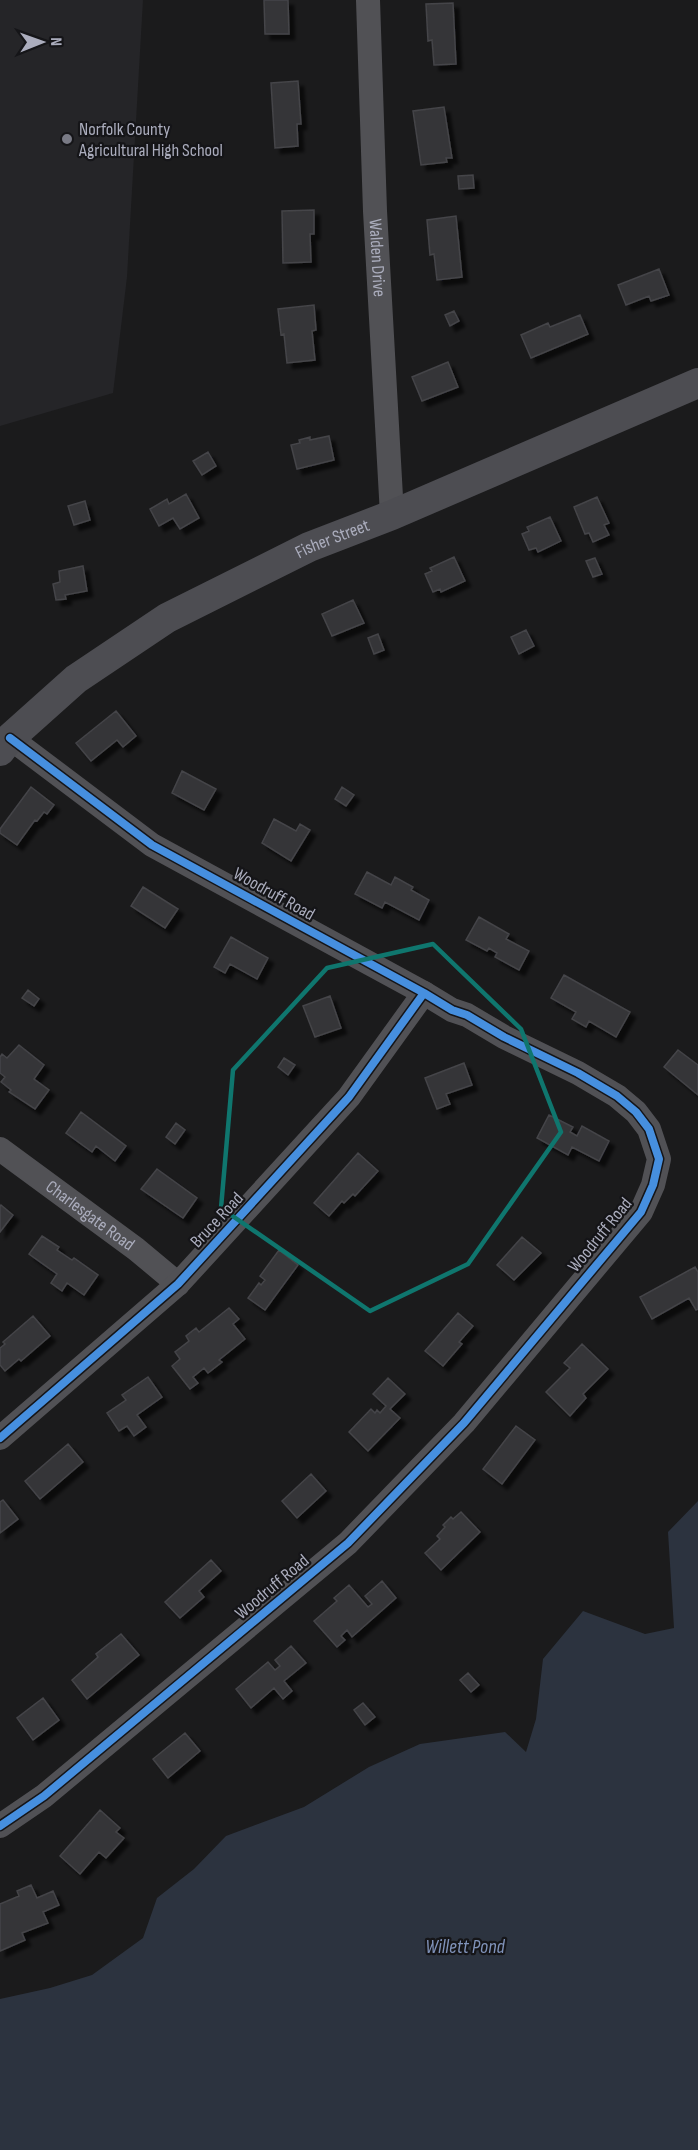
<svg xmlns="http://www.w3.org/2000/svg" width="698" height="2150" viewBox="0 0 698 2150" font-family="'Sofia Sans Condensed',sans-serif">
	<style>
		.built { fill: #252528 }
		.water { fill: #2c333f }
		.building { fill: #363638; stroke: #444448; stroke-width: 1.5; filter: url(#shadow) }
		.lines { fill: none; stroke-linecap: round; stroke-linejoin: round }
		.minor { stroke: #515155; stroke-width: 24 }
		.major { stroke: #4d4d52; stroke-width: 30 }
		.cycleway-casing { stroke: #151518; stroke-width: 11 }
		.cycleway { stroke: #468fdf; stroke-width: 8 }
		.marked { fill: none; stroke: #0f766e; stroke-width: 4.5; stroke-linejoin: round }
		.poi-dot { fill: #797a85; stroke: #151518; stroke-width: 2 }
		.labels { text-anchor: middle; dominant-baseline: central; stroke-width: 4.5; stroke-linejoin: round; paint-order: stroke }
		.poi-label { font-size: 18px; fill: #abadbd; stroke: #151518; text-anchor: start }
		.street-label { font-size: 18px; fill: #abadbd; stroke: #151518 }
		.water-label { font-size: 20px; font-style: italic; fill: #8093ba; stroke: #151518 }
	</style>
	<defs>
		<filter id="shadow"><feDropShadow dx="5.5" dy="5.5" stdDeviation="1.5" flood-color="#0009"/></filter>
	</defs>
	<rect width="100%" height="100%" fill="#1b1b1c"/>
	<path class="built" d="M 0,0 L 143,0 L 127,277 L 113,393 L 0,426 Z"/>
	<path class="water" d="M 698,1501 L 698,2150 L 0,2150 L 0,1999 L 50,1988 L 92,1975 L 143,1938 L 157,1898 L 194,1869 L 226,1836 L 304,1807 L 369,1767 L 420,1744 L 505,1732 L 526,1752 L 536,1719 L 543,1659 L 583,1611 L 645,1634 L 674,1628 L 668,1532 Z"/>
	<path class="building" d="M 264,0 L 288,0 L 289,34 L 265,34 Z
		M 453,3 L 456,64 L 434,65 L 432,40 L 428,41 L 426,4 Z
		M 298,81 L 301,124 L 297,124 L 298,146 L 275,148 L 271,83 Z
		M 444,107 L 452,158 L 446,158 L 447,162 L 421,165 L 413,111 Z
		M 473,175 L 474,188 L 459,189 L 458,176 Z
		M 314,210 L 314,234 L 310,234 L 311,262 L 283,263 L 282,211 Z
		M 456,216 L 462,277 L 437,280 L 434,254 L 430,255 L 427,220 Z
		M 659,269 L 669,295 L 651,301 L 649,296 L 626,305 L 618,285 Z
		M 314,305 L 316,330 L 312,331 L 315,360 L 287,363 L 284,334 L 281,335 L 278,309 Z
		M 454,311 L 459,321 L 450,326 L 445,315 Z
		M 580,315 L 588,334 L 531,358 L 521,335 L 548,323 L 550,327 Z
		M 448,362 L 458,387 L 422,401 L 412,377 Z
		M 329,436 L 334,460 L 297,469 L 291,445 L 300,443 L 299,440 L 310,437 L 310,440 Z
		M 208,452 L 216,466 L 202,475 L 193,461 Z
		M 186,494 L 199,518 L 180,529 L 173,518 L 159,526 L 150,509 L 167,499 L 169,504 Z
		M 597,497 L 609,523 L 604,525 L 609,535 L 593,542 L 589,533 L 585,534 L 574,507 Z
		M 85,501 L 90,520 L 74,525 L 68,506 Z
		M 550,517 L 561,541 L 538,552 L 536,548 L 529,550 L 522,534 L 529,531 L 527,527 Z
		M 454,557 L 465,581 L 441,592 L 440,589 L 433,592 L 425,574 L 432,571 L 430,568 Z
		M 595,558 L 602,574 L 593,577 L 586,561 Z
		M 83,566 L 87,591 L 65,595 L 66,599 L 56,600 L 53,584 L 60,582 L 59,571 Z
		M 353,600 L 364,623 L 332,636 L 322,614 Z
		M 526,630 L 534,646 L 519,654 L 511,637 Z
		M 378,634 L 384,650 L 374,654 L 368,638 Z
		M 116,711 L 136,736 L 123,747 L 117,740 L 91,761 L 76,743 Z
		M 182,771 L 216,789 L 204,810 L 172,793 Z
		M 31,787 L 54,805 L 47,814 L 44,812 L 37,821 L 35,820 L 17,845 L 0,833 L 0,829 Z
		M 342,787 L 354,795 L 346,806 L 335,799 Z
		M 274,819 L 296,831 L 300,824 L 310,830 L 291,861 L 262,843 Z
		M 367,872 L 391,885 L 395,877 L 413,887 L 411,890 L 429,900 L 419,920 L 385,902 L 382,908 L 355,894 Z
		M 143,887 L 178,909 L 165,928 L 131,906 Z
		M 479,917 L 509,934 L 506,939 L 529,951 L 519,970 L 495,957 L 497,953 L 489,948 L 487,951 L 466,940 Z
		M 231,937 L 268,958 L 257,979 L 230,964 L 225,973 L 214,967 Z
		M 564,975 L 630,1012 L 616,1037 L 589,1021 L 586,1027 L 572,1019 L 576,1012 L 551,998 Z
		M 28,990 L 39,999 L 34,1006 L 22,998 Z
		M 330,996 L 341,1028 L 315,1037 L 303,1006 Z
		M 19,1045 L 44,1065 L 34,1079 L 49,1090 L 35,1109 L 9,1092 L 11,1090 L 1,1082 L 5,1077 L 0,1073 L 0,1057 L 2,1054 L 7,1058 Z
		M 678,1050 L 698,1065 L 698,1095 L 664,1067 Z
		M 284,1058 L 295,1065 L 288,1075 L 278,1067 Z
		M 464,1063 L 472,1085 L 446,1094 L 450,1104 L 437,1109 L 425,1078 Z
		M 81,1112 L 126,1146 L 115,1161 L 96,1146 L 92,1152 L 66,1133 Z
		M 549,1115 L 573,1127 L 570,1132 L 577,1136 L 582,1126 L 609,1141 L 599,1161 L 572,1147 L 568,1155 L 537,1138 Z
		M 176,1123 L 185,1130 L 175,1144 L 166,1137 Z
		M 358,1153 L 378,1171 L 355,1196 L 353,1194 L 344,1203 L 342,1201 L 329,1216 L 314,1203 Z
		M 157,1169 L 197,1198 L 183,1218 L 141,1189 Z
		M 1,1205 L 13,1215 L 0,1232 L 0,1207 Z
		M 42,1236 L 59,1247 L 57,1250 L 72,1260 L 74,1258 L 98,1275 L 84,1295 L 67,1283 L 62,1291 L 51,1283 L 57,1274 L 29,1254 Z
		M 522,1237 L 541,1253 L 514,1280 L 497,1265 Z
		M 279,1250 L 298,1265 L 265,1310 L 248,1298 L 259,1283 L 261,1285 L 265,1280 L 260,1276 Z
		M 695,1267 L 698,1272 L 698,1309 L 696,1310 L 689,1298 L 652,1319 L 640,1297 Z
		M 229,1308 L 239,1319 L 233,1324 L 245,1339 L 219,1360 L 222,1362 L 208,1373 L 204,1368 L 193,1377 L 198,1383 L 190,1389 L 172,1366 L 180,1359 L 175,1352 L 189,1341 L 186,1336 L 196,1328 L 199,1332 Z
		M 458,1313 L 473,1326 L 459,1342 L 462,1344 L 443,1366 L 425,1351 Z
		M 33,1316 L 50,1336 L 21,1361 L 19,1359 L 5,1371 L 0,1365 L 0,1348 L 5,1344 L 3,1342 Z
		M 582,1344 L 608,1369 L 583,1394 L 586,1398 L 570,1416 L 546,1392 L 570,1368 L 564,1363 Z
		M 148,1377 L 162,1397 L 137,1415 L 146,1427 L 134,1436 L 127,1426 L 119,1431 L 107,1413 L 126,1400 L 122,1395 Z
		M 388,1378 L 405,1394 L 390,1409 L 400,1418 L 368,1451 L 349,1432 L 371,1409 L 375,1413 L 377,1410 L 380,1413 L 386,1406 L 373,1394 Z
		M 516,1426 L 535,1440 L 502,1484 L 483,1469 Z
		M 68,1444 L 83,1462 L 40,1499 L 25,1481 Z
		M 311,1474 L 326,1491 L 297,1518 L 282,1501 Z
		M 3,1500 L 18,1519 L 0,1533 L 0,1502 Z
		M 461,1512 L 480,1532 L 441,1570 L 425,1553 L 440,1539 L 437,1536 L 445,1527 L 443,1525 L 451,1517 L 453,1519 Z
		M 211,1560 L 221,1571 L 199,1591 L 204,1597 L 180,1618 L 165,1602 Z
		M 382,1581 L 396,1598 L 352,1637 L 347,1630 L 341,1636 L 345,1640 L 337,1647 L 314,1621 L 337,1601 L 334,1598 L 349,1585 L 368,1607 L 372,1604 L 365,1596 Z
		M 121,1634 L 139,1655 L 87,1699 L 72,1680 L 98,1657 L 96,1654 Z
		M 291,1646 L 306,1663 L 284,1681 L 292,1691 L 283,1699 L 274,1688 L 251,1708 L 236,1689 L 268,1662 L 275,1670 L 280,1666 L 275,1660 Z
		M 468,1673 L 479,1685 L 471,1692 L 460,1680 Z
		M 43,1698 L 59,1720 L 33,1740 L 17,1718 Z
		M 363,1703 L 375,1717 L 365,1725 L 354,1710 Z
		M 185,1733 L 200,1751 L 168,1778 L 153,1759 Z
		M 100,1810 L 120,1828 L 116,1832 L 124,1838 L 106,1858 L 99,1852 L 80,1874 L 60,1856 Z
		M 31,1885 L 37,1898 L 53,1891 L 59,1905 L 43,1912 L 48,1923 L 22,1933 L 25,1940 L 0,1951 L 0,1904 L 19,1896 L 17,1891 Z"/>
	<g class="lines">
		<g class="minor">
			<path id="s1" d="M 368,0 L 375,211 L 392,515"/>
			<path id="s2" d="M 0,1149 L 136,1249 L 178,1284"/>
			<path d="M 0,1438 L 178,1284 L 349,1097 L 424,993"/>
			<path d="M 0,1826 L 44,1796 L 348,1543 L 464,1423 L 641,1212 L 653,1185 L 659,1159 L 649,1129 L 636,1112 L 617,1096 L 578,1073 L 504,1037 L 467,1015 L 452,1010 L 424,993 L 152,845 L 10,738"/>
		</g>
		<path class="major" id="s3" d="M 0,751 L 10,738 L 76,679 L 167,618 L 309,547 L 392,515 L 698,383"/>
		<g class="cycleway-casing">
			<path id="cycleway" d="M 0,1438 L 178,1284 L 349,1097 L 424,993
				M 0,1826 L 44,1796 L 348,1543 L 464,1423 L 641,1212 L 653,1185 L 659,1159 L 649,1129 L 636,1112 L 617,1096 L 578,1073 L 504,1037 L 467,1015 L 452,1010 L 424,993 L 152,845 L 10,738"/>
		</g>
		<use href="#cycleway" class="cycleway"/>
	</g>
	<path class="marked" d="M 433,944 L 521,1029 L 561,1132 L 468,1264 L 370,1311 L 221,1208 L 233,1070 L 327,968 Z"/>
	<circle class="poi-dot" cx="67" cy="139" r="6"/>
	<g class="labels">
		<g class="poi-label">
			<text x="79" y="129">Norfolk County<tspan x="79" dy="21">Agricultural High School</tspan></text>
		</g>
		<g class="street-label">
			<text stroke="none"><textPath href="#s1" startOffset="258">Walden Drive</textPath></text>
			<text stroke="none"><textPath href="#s3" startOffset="398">Fisher Street</textPath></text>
			<text transform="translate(274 894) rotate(29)">Woodruff Road</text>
			<text stroke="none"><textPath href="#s2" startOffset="112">Charlesgate Road</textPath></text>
			<text transform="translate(217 1220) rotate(-47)">Bruce Road</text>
			<text transform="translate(600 1235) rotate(-51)">Woodruff Road</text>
			<text transform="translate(272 1587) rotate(-40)">Woodruff Road</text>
		</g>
		<g class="water-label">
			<text x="465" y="1947">Willett Pond</text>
		</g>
	</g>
	<g transform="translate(42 42) rotate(89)" stroke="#151518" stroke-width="4.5" paint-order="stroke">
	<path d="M0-4.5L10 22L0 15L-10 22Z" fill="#abadbd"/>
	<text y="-9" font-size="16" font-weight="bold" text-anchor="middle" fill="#abadbd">N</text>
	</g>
</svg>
